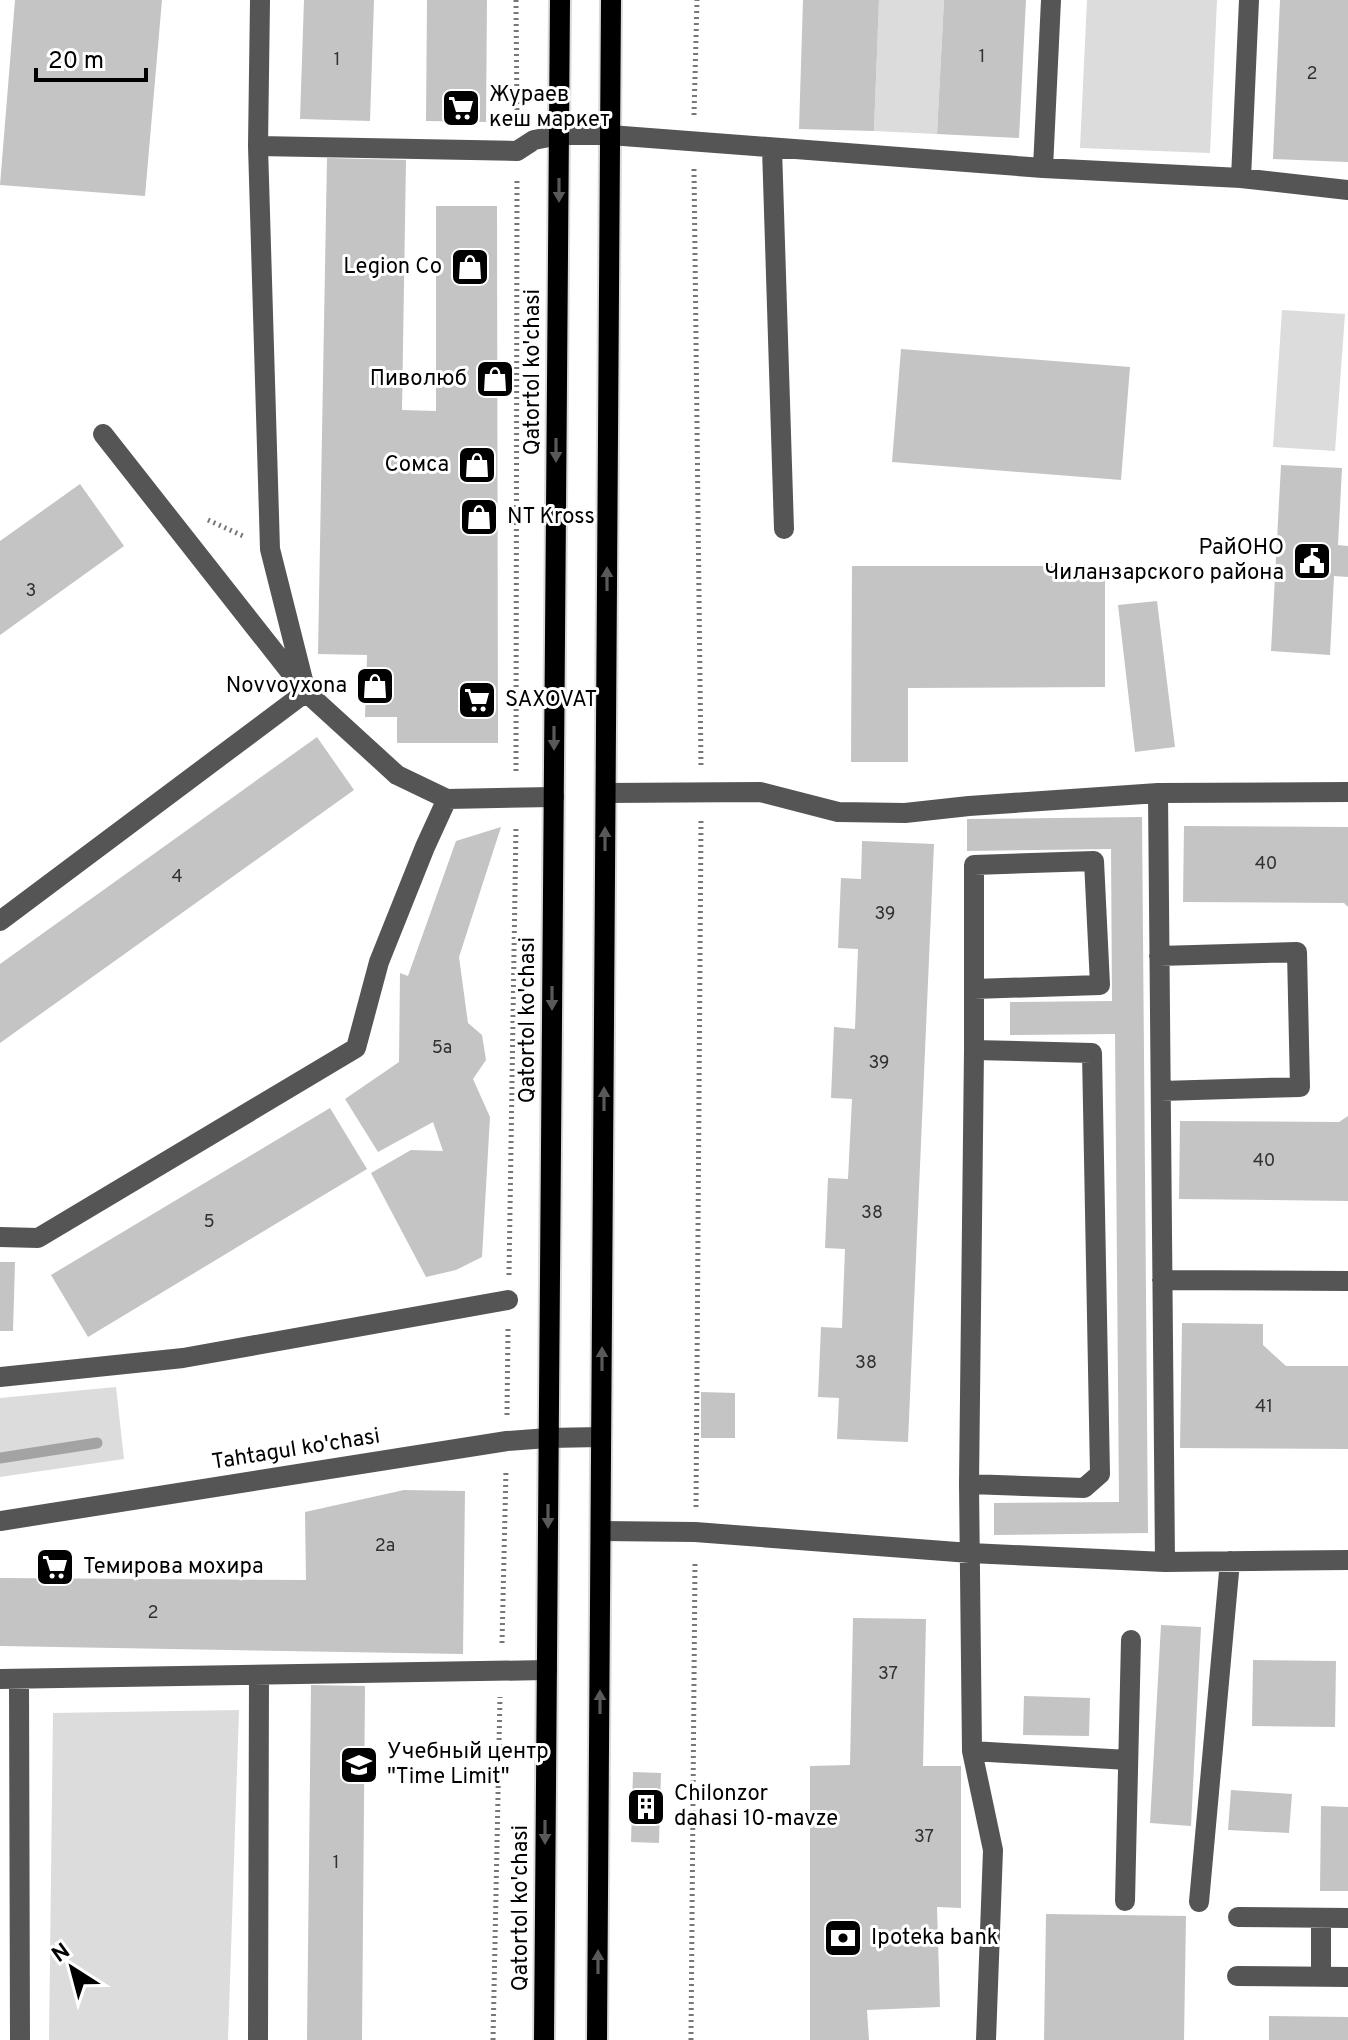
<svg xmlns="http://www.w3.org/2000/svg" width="1348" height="2040" viewBox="0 0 1348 2040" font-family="Overpass,sans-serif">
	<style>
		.green { fill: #dcdcdc }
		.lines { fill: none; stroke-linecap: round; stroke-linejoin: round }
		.stream { stroke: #a3a3a3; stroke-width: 11 }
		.building { fill: #c4c4c4 }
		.major-casing { stroke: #dbdbdb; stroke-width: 24 }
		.path { stroke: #777; stroke-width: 5; stroke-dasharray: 2 4; stroke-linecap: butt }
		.minor { stroke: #555; stroke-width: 20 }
		.major { stroke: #000; stroke-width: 20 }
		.oneway { fill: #595959 }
		.labels { text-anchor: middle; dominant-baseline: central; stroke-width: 6; stroke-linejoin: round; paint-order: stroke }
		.number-label { font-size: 18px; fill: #313131 }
		.poi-label { font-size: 22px; fill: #000; stroke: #fff; text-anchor: start }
		.street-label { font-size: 22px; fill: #000; stroke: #fff }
	</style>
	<rect width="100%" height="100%" fill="#fff"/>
	<path class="green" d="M 879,0 L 944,0 L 937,134 L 874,131 Z
		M 1087,0 L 1217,0 L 1210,153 L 1080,148 Z
		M 1282,310 L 1345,314 L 1335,451 L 1273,447 Z
		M 116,1387 L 124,1459 L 0,1477 L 0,1398 Z
		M 239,1710 L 228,2040 L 49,2040 L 53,1713 Z"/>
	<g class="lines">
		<path class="stream" d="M 0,1458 L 97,1443"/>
	</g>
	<path class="building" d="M 15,0 L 162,0 L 145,196 L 0,185 Z
		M 304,0 L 374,0 L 370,121 L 300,119 Z
		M 427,0 L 487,0 L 486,122 L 426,121 Z
		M 803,0 L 879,0 L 874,131 L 799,129 Z
		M 944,0 L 1026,0 L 1019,138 L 937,134 Z
		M 1280,0 L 1348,0 L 1348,162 L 1273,159 Z
		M 327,158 L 406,160 L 402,410 L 436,411 L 436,206 L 497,206 L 498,743 L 397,743 L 397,717 L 365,717 L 367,655 L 318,654 Z
		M 901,349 L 1130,367 L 1121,480 L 892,462 Z
		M 1281,465 L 1342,468 L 1338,545 L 1348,546 L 1348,577 L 1334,576 L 1330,655 L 1271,651 Z
		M 80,484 L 124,546 L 0,635 L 0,541 Z
		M 852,566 L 1105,566 L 1105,687 L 908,688 L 908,762 L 851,762 Z
		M 1157,601 L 1175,747 L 1135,752 L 1118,605 Z
		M 317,737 L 354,790 L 0,1043 L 0,964 Z
		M 1142,817 L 1148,1533 L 994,1535 L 994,1503 L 1119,1502 L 1115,1034 L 1010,1035 L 1010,1002 L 1112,1001 L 1111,849 L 967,851 L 967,819 Z
		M 1184,826 L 1348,827 L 1348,907 L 1344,903 L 1183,902 Z
		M 501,827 L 459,957 L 468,1023 L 482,1035 L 486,1060 L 473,1079 L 490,1117 L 482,1257 L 456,1270 L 426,1277 L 371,1173 L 411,1150 L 443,1151 L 433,1122 L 378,1152 L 345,1099 L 399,1062 L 400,973 L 408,976 L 456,841 Z
		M 862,841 L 934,844 L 908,1442 L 837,1439 L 839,1398 L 818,1397 L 821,1327 L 842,1328 L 845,1249 L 825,1248 L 828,1178 L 848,1179 L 852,1099 L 831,1098 L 834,1027 L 855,1029 L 858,949 L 838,948 L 841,878 L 861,879 Z
		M 330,1108 L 367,1169 L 88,1337 L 51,1275 Z
		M 1348,1116 L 1348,1201 L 1179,1199 L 1180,1121 L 1339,1122 Z
		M 0,1262 L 15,1262 L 13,1331 L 0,1331 Z
		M 1182,1323 L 1263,1324 L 1263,1345 L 1286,1366 L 1348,1366 L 1348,1449 L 1180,1448 Z
		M 701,1392 L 735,1393 L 735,1438 L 701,1438 Z
		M 404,1490 L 465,1491 L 463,1654 L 0,1646 L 0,1578 L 306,1580 L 305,1512 Z
		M 853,1618 L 926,1619 L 923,1766 L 961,1766 L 961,1908 L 937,1907 L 940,2007 L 867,2010 L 869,2040 L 810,2040 L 810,1766 L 850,1765 Z
		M 1161,1625 L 1201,1627 L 1191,1826 L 1150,1823 Z
		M 1253,1660 L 1336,1661 L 1335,1727 L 1252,1726 Z
		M 311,1685 L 365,1686 L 362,2040 L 307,2040 Z
		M 1024,1696 L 1090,1698 L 1089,1736 L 1023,1735 Z
		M 633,1772 L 661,1773 L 659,1843 L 631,1842 Z
		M 1231,1790 L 1292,1794 L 1289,1833 L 1228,1830 Z
		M 1321,1806 L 1348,1807 L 1348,1891 L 1320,1891 Z
		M 1046,1914 L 1186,1916 L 1184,2040 L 1044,2040 Z
		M 1269,2016 L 1348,2017 L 1348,2040 L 1269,2040 Z"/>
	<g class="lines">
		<g class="major-casing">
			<path id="major" d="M 544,2040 L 560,0
				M 597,2040 L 611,0"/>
		</g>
		<path class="path" d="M 516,0 L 517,119
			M 694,115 L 697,0
			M 694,169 L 701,767
			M 208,520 L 243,536
			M 516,771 L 517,177
			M 509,1275 L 516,825
			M 507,1415 L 508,1329
			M 696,1507 L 701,821
			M 502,1643 L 506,1469
			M 493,2040 L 500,1697
			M 691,2040 L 695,1561"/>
		<path class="minor" d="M 258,146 L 517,151 L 534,140 L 559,135 L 610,135 L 1043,168 L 1241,178 L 1348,190
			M 772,148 L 784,529
			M 1043,168 L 1051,0
			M 1241,178 L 1249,0
			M 103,434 L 306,692 L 397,775 L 447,799
			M 606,793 L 760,792 L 838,812 L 905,813 L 969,806 L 1158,793
			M 0,921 L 306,692 L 270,549 L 258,146 L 260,0
			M 1159,956 L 1297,952 L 1300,1087 L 1161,1091
			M 974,989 L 1100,985 L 1094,861 L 974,865 L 974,1050
			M 0,1237 L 38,1238 L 356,1048 L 379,962 L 425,847 L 447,799 L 554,797
			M 1162,1280 L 1348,1281
			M 0,1377 L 183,1358 L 508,1300
			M 969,1484 L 1084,1488 L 1100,1474 L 1092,1053 L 974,1050 L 969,1484 L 972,1751 L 993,1850 L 986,2040
			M 0,1521 L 507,1441 L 548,1438 L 601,1437
			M 601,1531 L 695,1532 L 970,1553 L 1165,1562 L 1348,1560
			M 1165,1562 L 1158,793 L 1348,792
			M 0,1679 L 547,1670
			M 19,1680 L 20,2040
			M 972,1751 L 1128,1760
			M 1125,1901 L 1131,1640
			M 1199,1902 L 1230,1561
			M 1238,1917 L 1348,1918
			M 1321,1918 L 1321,1977
			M 1237,1976 L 1348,1977
			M 258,2040 L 259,1676"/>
		<use href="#major" class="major"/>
	</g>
	<defs><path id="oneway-solid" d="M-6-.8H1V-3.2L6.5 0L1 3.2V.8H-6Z" transform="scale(2)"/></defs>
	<g class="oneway">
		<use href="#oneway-solid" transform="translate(559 190) rotate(90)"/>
		<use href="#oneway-solid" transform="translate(556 450) rotate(90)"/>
		<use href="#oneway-solid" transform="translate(607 579) rotate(-90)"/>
		<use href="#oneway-solid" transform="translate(554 738) rotate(90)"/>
		<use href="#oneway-solid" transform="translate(605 839) rotate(-90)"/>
		<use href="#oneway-solid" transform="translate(552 998) rotate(90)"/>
		<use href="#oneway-solid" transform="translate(604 1099) rotate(-90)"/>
		<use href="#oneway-solid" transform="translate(602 1359) rotate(-90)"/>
		<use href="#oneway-solid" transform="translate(548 1516) rotate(90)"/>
		<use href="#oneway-solid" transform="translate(600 1702) rotate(-90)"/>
		<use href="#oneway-solid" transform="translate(545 1832) rotate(90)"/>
		<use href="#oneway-solid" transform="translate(598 1962) rotate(-90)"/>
	</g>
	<defs>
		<g id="supermarket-square" transform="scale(2)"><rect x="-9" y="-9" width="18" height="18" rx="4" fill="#000" stroke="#fff"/><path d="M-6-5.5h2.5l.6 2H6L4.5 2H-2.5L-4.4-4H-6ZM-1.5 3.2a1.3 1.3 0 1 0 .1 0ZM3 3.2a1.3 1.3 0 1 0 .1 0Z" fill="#fff"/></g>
		<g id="shop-square" transform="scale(2)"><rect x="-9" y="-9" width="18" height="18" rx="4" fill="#000" stroke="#fff"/><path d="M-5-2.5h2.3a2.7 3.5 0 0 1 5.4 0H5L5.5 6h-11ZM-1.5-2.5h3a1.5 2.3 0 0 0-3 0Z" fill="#fff"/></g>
		<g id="civic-square" transform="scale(2)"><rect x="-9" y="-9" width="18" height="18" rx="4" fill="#000" stroke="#fff"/><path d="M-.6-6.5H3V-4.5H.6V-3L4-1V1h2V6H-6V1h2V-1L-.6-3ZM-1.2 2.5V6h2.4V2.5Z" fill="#fff"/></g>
		<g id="school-square" transform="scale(2)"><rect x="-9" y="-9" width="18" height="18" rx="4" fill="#000" stroke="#fff"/><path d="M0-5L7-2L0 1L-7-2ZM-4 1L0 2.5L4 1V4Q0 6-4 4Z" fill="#fff"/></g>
		<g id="building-square" transform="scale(2)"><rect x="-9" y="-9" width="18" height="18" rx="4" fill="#000" stroke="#fff"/><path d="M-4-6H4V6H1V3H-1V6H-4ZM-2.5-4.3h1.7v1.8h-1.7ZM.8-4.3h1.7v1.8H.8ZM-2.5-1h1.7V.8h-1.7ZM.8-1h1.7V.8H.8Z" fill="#fff"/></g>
		<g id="bank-square" transform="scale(2)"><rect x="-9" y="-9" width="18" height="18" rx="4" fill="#000" stroke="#fff"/><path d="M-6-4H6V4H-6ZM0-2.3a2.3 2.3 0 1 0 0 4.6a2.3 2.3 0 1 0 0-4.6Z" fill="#fff"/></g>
	</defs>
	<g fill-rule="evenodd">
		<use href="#supermarket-square" x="461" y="108"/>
		<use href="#shop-square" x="470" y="267"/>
		<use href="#shop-square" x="495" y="379"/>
		<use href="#shop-square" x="477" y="465"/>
		<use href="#shop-square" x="479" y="517"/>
		<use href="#civic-square" x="1312" y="561"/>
		<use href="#shop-square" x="375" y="686"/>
		<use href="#supermarket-square" x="477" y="700"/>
		<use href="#supermarket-square" x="55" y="1567"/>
		<use href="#school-square" x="359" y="1765"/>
		<use href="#building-square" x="646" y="1807"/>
		<use href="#bank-square" x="843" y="1938"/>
	</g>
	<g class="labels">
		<g class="number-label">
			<text x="982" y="57">1</text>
			<text x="337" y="60">1</text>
			<text x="1312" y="74">2</text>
			<text x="31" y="591">3</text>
			<text x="1266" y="864">40</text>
			<text x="177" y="877">4</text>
			<text x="885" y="914">39</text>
			<text x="442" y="1048">5a</text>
			<text x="879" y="1063">39</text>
			<text x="1264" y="1161">40</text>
			<text x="872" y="1213">38</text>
			<text x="209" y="1222">5</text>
			<text x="866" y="1363">38</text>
			<text x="1264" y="1407">41</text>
			<text x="385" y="1546">2a</text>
			<text x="153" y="1613">2</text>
			<text x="888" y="1674">37</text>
			<text x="924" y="1837">37</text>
			<text x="336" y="1863">1</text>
		</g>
		<g class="poi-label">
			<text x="489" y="95">Жураев<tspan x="489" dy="25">кеш маркет</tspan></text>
			<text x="442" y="267" text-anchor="end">Legion Co</text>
			<text x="467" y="379" text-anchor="end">Пиволюб</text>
			<text x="449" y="465" text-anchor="end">Сомса</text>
			<text x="507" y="517">NT Kross</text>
			<text x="1284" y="548" text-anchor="end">РайОНО<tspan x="1284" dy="25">Чиланзарского района</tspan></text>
			<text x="347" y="686" text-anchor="end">Novvoyxona</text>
			<text x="505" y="700">SAXOVAT</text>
			<text x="83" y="1567">Темирова мохира</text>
			<text x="387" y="1752">Учебный центр<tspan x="387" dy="25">"Time Limit"</tspan></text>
			<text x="674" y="1794">Chilonzor<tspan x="674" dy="25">dahasi 10-mavze</tspan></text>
			<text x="871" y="1938">Ipoteka bank</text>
		</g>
		<g class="street-label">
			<text transform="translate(533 372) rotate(-90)">Qatortol ko'chasi</text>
			<text transform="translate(528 1020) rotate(-90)">Qatortol ko'chasi</text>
			<text transform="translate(296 1450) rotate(-9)">Tahtagul ko'chasi</text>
			<text transform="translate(521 1908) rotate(-90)">Qatortol ko'chasi</text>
		</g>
	</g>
	<g transform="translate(72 1968) rotate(324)" stroke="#ffffff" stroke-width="6" paint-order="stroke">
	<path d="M0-6L14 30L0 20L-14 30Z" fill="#000000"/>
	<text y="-12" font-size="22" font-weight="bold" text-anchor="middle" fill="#000000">N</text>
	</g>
	<path d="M36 68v12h110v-12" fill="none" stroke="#000000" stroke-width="4"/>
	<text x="48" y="68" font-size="24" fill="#000000" stroke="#ffffff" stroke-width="6" paint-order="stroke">20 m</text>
</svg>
